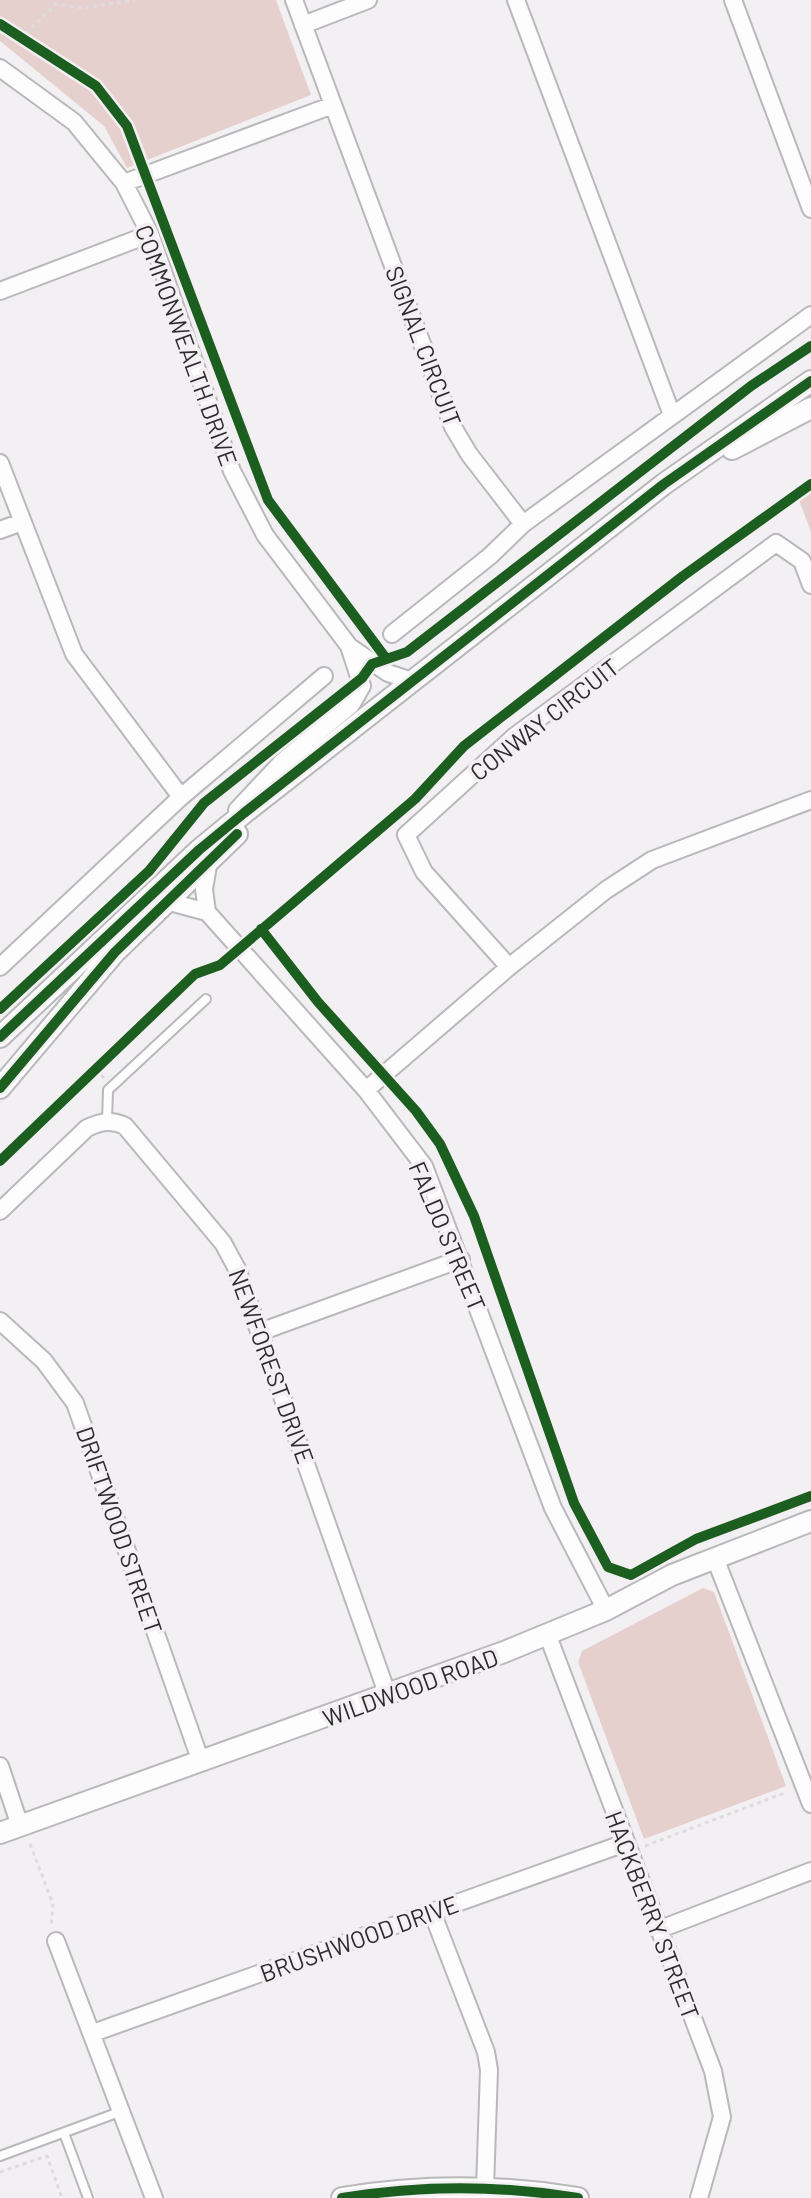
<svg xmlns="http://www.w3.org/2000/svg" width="811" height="2198" viewBox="0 0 811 2198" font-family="Barlow,sans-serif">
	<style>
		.green { fill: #e6d0ce }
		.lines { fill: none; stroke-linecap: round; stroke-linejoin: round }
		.service-casing { stroke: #b9b8ba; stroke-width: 12 }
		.minor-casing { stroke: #b9b8ba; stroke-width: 20 }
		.tertiary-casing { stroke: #b9b8ba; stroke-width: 24 }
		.path { stroke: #dddcdd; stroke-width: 3; stroke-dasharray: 4 4; stroke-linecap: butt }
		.service { stroke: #fdfdfd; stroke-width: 8 }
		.minor { stroke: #fdfdfd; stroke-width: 16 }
		.tertiary { stroke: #fdfdfd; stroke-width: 20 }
		.cycleway-casing { stroke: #f3eff3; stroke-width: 15 }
		.cycleway { stroke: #1b5e20; stroke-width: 10 }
		.labels { text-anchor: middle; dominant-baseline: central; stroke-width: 7; stroke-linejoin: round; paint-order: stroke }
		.street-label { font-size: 24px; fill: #2c2b2d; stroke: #f3eff3 }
	</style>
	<rect width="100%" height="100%" fill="#f2f0f2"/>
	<path class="green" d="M 0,0 L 276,0 L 311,95 L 127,168 L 104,126 L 0,41 Z
		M 811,488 L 811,532 L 798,497 Z
		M 703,1588 L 714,1592 L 786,1786 L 644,1839 L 578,1662 L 582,1651 Z"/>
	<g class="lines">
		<g class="service-casing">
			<path id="service" d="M 107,1121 L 108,1090 L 206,999
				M 64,2133 L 88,2198
				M 0,2156 L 122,2111"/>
		</g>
		<g class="minor-casing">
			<path id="minor" d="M 294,0 L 453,427 L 469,454 L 523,524 L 811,315
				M 516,0 L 672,415
				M 733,0 L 811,209
				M 303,25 L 368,0
				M 0,68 L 74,122 L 124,183 L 150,234 L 232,471 L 265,535 L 349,646 L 362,686 L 351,705 L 282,762 L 237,810
				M 124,183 L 333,105
				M 0,291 L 150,234
				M 0,463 L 74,654 L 181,797 L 0,967
				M 0,530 L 22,522
				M 392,634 L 490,556 L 523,524
				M 350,647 L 388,673 L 412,681
				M 181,797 L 324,676
				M 166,901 L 207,912
				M 207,912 L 366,1090 L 424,1166 L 553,1508 L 606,1610
				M 207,912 L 204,889 L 209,860
				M 509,967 L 424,872 L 406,835 L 515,736 L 776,543 L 802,561 L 811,585
				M 366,1090 L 509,967 L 606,890 L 652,860 L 811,800
				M 0,1211 L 87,1128 C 100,1122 111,1119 125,1126 L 223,1243 L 237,1269 L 388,1696
				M 0,1321 L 44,1361 L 75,1403 L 201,1762
				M 260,1332 L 461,1259
				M 715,1558 L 811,1804
				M 548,1636 L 713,2071 L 722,2117 L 699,2198
				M 0,1766 L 20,1826
				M 432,1912 L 486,2052 L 489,2070 L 485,2188
				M 658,1930 L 811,1871
				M 56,1941 L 154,2198
				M 93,2033 L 625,1843"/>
		</g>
		<g class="tertiary-casing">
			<path id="tertiary" d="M 732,449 L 811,408
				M 0,1037 L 199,850 L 244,813 L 664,484 L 811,381
				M 0,1088 L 115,952 L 237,834
				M 0,1833 L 504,1652 L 606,1610 L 672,1575 L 811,1521
				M 342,2198 C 420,2185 500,2185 578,2198"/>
		</g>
		<path class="path" d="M 20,39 L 56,4 L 82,8 L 135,0
			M 96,1069 L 104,1078
			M 30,1844 L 53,1904 L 51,1926
			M 645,1846 L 787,1792
			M 0,2172 L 47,2156 L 62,2198"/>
		<use href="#service" class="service"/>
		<use href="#minor" class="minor"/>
		<use href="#tertiary" class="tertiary"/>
		<g class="cycleway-casing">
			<path id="cycleway" d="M 0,24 L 96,86 L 127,126 L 268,500 L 385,657
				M 261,929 L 318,1002 L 416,1111 L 440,1144 L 474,1216 L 574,1503 L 608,1567 L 631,1575 L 696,1539 L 811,1496
				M 0,1009 L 149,871 L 204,803 L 362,678 L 372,664 L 407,652 L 751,386 L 811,346
				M 0,1037 L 199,850 L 244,813 L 664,484 L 811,381
				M 0,1088 L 115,952 L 237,834
				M 0,1161 L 195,974 L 220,965 L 415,799 L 464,746 L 683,576 L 811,484
				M 342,2198 C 420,2185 500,2185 578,2198"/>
		</g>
		<use href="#cycleway" class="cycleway"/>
	</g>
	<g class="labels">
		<g class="street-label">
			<text transform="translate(187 345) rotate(70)">COMMONWEALTH DRIVE</text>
			<text transform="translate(424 346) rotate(69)">SIGNAL CIRCUIT</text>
			<text transform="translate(544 719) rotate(-38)">CONWAY CIRCUIT</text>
			<text transform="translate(448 1236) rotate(67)">FALDO STREET</text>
			<text transform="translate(272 1366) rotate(70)">NEWFOREST DRIVE</text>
			<text transform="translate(120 1530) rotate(71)">DRIFTWOOD STREET</text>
			<text transform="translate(410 1687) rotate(-20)">WILDWOOD ROAD</text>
			<text transform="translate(653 1915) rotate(69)">HACKBERRY STREET</text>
			<text transform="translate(359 1938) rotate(-20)">BRUSHWOOD DRIVE</text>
		</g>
	</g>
</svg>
